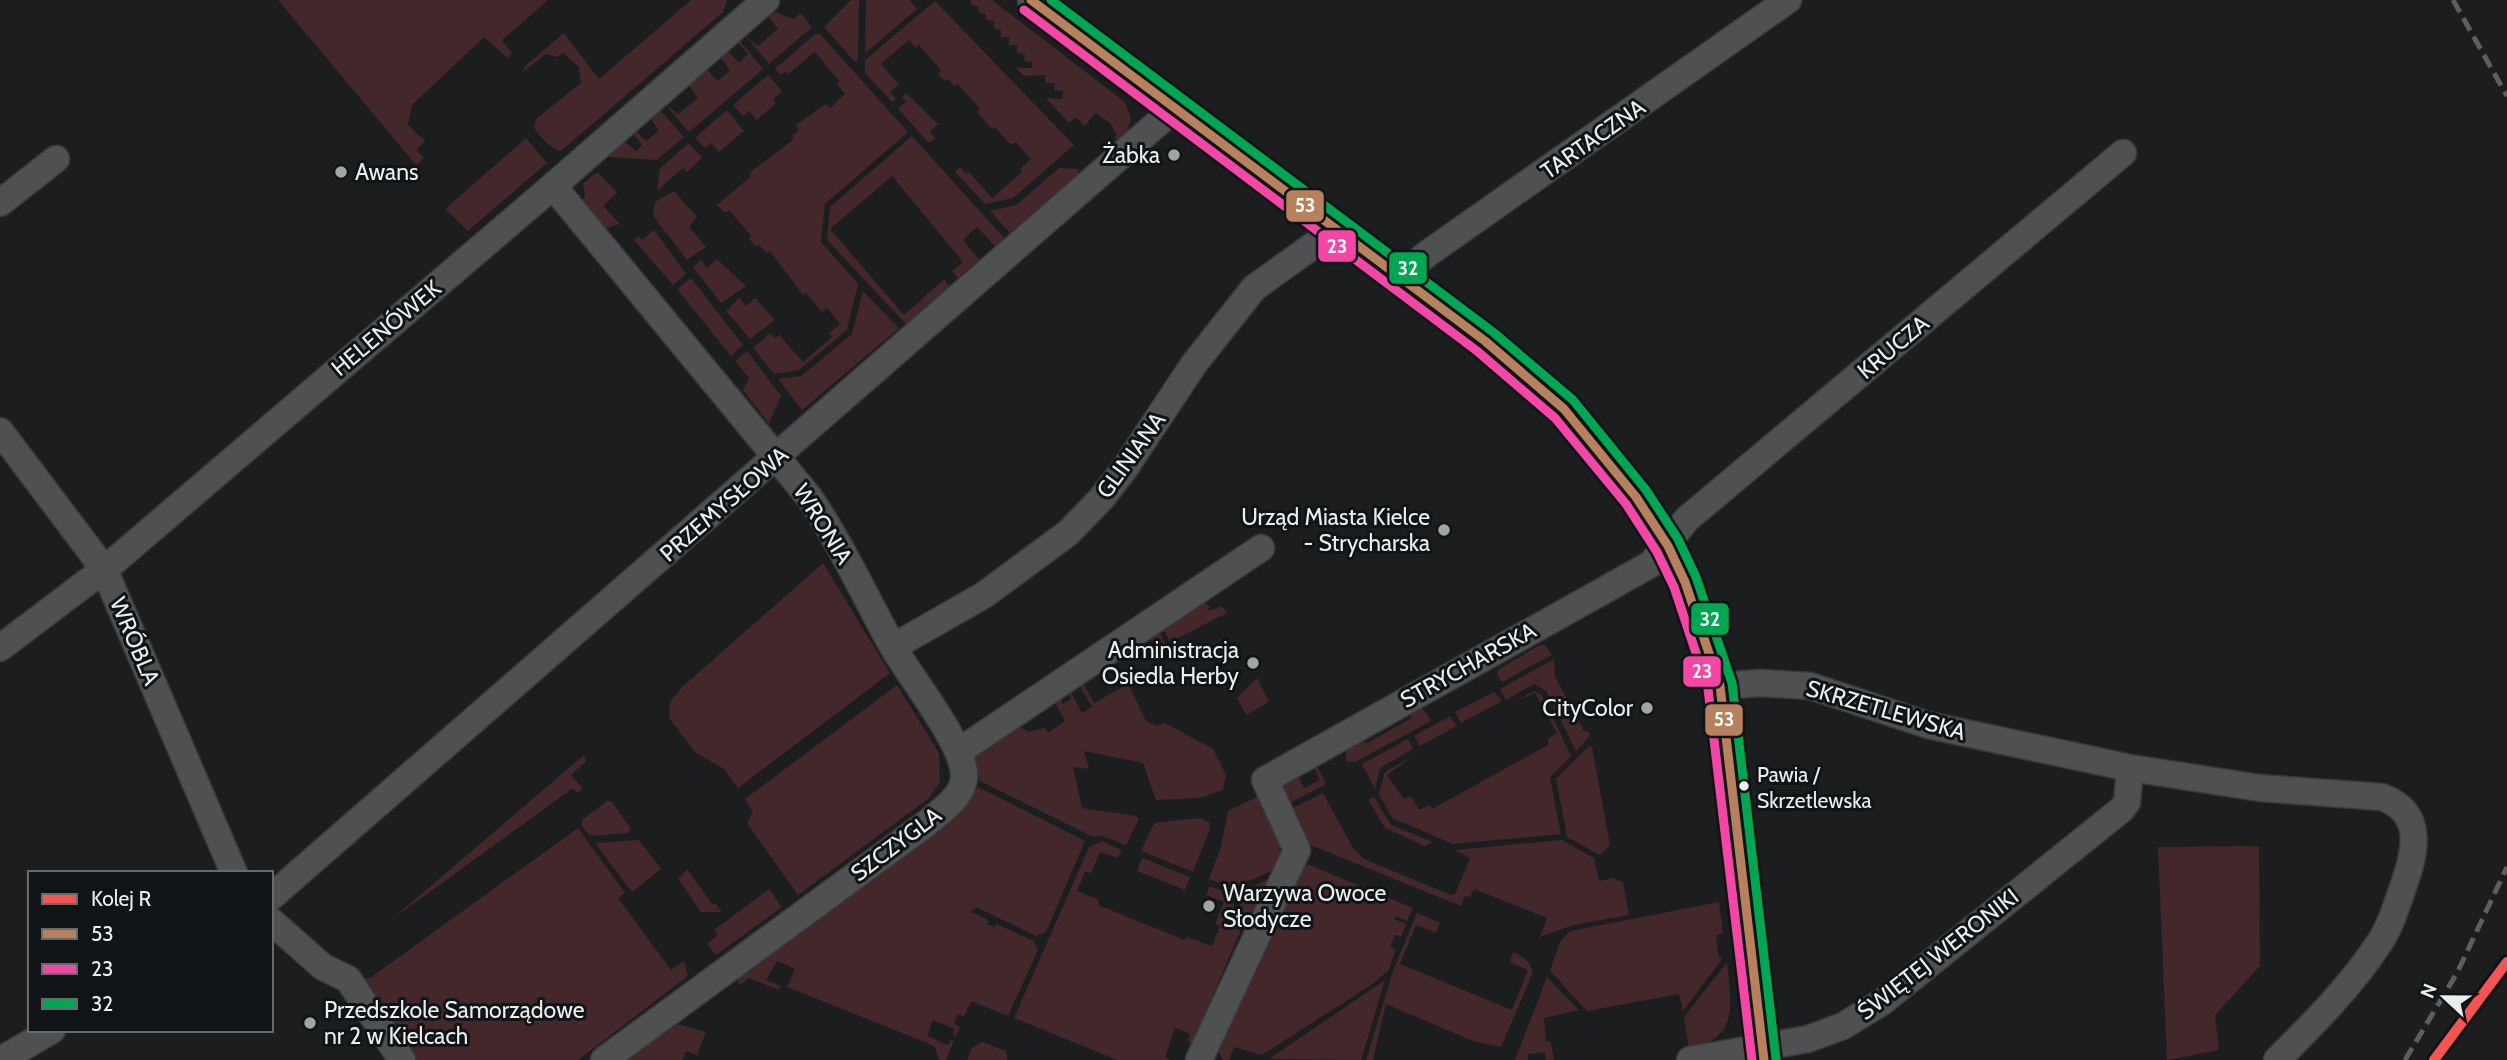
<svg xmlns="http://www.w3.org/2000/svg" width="2507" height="1060" viewBox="0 0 2507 1060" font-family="Cabin,sans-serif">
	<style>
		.green { fill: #44272a }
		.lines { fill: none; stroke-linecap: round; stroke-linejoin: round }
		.minor-casing { stroke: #37393a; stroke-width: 29 }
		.minor { stroke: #4f5051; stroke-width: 26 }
		.rail { stroke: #5c5e5f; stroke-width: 5; stroke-dasharray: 14 7; stroke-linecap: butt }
		.bus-1-casing { stroke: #111416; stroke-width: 14 }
		.bus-2-casing { stroke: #111416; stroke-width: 14 }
		.bus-3-casing { stroke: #111416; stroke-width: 14 }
		.bus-1 { stroke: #b6815c; stroke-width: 9 }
		.bus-2 { stroke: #f346a5; stroke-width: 9 }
		.bus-3 { stroke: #00a651; stroke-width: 9 }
		.rail-1-casing { stroke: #111416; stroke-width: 16 }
		.rail-1 { stroke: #f65353; stroke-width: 10 }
		.poi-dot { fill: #a2a5a6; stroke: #111416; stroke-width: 2.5 }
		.bus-dot { fill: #ebeeef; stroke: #111416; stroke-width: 2.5 }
		.labels { text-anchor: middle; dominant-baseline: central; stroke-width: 6; stroke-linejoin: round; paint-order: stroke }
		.bus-label { font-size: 21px; fill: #ebeeef; stroke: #111416; text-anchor: start }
		.street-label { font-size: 23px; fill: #ebeeef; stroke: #111416 }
		.poi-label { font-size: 23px; fill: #ebeeef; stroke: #111416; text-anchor: end }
		.line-badge { stroke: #111416; stroke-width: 2.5 }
		.badge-label { font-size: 19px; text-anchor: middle; font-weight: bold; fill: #fff }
	</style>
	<rect width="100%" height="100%" fill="#1b1d1e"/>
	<path class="green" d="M 278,0 L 548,0 L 502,40 L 512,53 L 507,58 L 484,37 L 412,105 L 408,125 L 425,141 L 416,150 L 424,158 L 416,165 Z
		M 691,0 L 727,0 L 723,12 L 561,151 C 550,149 541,137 534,128 L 536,119 L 581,83 L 579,67 L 563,53 L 557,57 L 546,54 L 523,72 L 524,67 L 564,33 L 599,79 Z
		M 851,0 L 859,0 L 858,59 L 855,62 L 824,27 Z
		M 866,0 L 909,0 L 917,9 L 865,53 Z
		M 971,0 L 992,0 L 1125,102 L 1131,119 L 1127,132 L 1117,140 L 1115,137 L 1117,135 L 1110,123 L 1095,113 L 1085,126 L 1076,117 L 1069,123 L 1046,98 L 1062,99 L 1063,91 L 1054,90 L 1055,83 L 1045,83 L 1046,75 L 1024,76 L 1016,68 L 1032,68 L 1032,62 L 1024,61 L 1025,54 L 1017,53 L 1017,45 L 1009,45 L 1009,37 L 1001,37 L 1001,30 L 994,29 L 994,21 L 986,20 L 986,14 L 979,13 L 978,6 L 971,5 Z
		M 935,1 L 1074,145 L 1013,198 L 985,204 L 955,172 L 960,167 L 966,174 L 969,172 L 992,198 L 1022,172 L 1020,169 L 1031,159 L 1016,142 L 1011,145 L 995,127 L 992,129 L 977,112 L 980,109 L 958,84 L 955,86 L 948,79 L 945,81 L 938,74 L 941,70 L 919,45 L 916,48 L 909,40 L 881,64 L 899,85 L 890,92 L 896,99 L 892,102 L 865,73 L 865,60 Z
		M 775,12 L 793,19 L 801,13 L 812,27 L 769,64 L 745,35 L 758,46 L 778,29 L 769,17 Z
		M 815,34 L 820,34 L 908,132 L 825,204 L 821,242 L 858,284 L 847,330 L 799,370 L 774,374 L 753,348 L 770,333 L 775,338 L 779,335 L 803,362 L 832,337 L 829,333 L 840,324 L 827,308 L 822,312 L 806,293 L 803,295 L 770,251 L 767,253 L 759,245 L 756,247 L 749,239 L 751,236 L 729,210 L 725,213 L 717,205 L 751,176 L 749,173 L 794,139 L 792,136 L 799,130 L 796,125 L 826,104 L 830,108 L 845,94 L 837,84 L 839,81 L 815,52 L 788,74 L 786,71 L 781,75 L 775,69 Z
		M 739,40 L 763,69 L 689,132 L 665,104 L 678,114 L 698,98 L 688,84 L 706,69 L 718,81 L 730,70 L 721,58 L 727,50 L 739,63 L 748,54 L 737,42 Z
		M 768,75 L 782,91 L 773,99 L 776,103 L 757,120 L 749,111 L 743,116 L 733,105 Z
		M 906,93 L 938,124 L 930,131 L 935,138 L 929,143 L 898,109 L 906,102 L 902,97 Z
		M 659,109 L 684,137 L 657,160 L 609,157 L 623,140 L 636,151 L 642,145 L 633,133 L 635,130 L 646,141 L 659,131 L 650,117 Z
		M 727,110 L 744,131 L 719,152 L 711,143 L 705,148 L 695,138 Z
		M 912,136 L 1004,238 L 995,246 L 977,227 L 963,240 L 979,260 L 958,278 L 952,271 L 963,262 L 892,176 L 830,229 L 904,315 L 944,279 L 949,286 L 906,324 L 827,240 L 830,207 Z
		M 526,138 L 547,163 L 468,231 L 445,209 Z
		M 689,143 L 702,158 L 687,172 L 683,168 L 657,191 L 660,168 Z
		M 1059,168 L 1079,169 L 1078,174 L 1010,233 L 990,211 L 1016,205 Z
		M 595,173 L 599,173 L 617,193 L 603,206 L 620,224 L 605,228 L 581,201 L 585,197 L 583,184 Z
		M 674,191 L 697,217 L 689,227 L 706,247 L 687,260 L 653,216 L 655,202 Z
		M 654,230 L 686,274 L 673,285 L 634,240 L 639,236 L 642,240 Z
		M 717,259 L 746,286 L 721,303 L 693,267 L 701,260 L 707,268 Z
		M 691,278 L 743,345 L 731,356 L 677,289 Z
		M 863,291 L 899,328 L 802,410 L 778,379 L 801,376 L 852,334 Z
		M 739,298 L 746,306 L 755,298 L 775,320 L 750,339 L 726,311 Z
		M 747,351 L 781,396 L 769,424 L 743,390 L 749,378 L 735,361 Z
		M 823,563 L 890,673 L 738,788 L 724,769 L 695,752 L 669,718 L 670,702 L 682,687 Z
		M 1203,602 L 1210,606 L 1208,611 L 1222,606 L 1227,613 L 1170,642 L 1162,626 L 1157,627 L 1166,645 L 1155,648 L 1148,632 Z
		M 1540,645 L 1545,645 L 1552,655 L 1502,682 L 1497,674 L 1499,669 Z
		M 1554,659 L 1555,677 L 1584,731 L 1589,732 L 1590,736 L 1576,751 L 1546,691 L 1534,684 L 1506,700 L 1500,689 Z
		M 1080,678 L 1094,703 L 1128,684 L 1146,721 L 1157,726 L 1165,723 L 1213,749 L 1226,775 L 1223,790 L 1200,798 L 1156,800 L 1143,763 L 1084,751 L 1089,769 L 1073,767 L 1082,808 L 1136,816 L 1139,819 L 1126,845 L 1102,836 L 1093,837 L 980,781 L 974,757 L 1020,726 L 1028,732 L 1045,728 L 1048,733 L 1065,721 L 1053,699 L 1056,693 L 1063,704 L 1071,699 L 1064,687 L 1067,685 L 1082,713 L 1092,707 L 1076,680 Z
		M 1257,678 L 1269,702 L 1246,715 L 1237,698 Z
		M 897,685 L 939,753 L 940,782 L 929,798 L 798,895 L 747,823 L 753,812 L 745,799 Z
		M 1534,691 L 1542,695 L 1571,756 L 1550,777 L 1561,834 L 1453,844 L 1392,818 L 1379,794 L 1385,772 L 1415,755 L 1387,775 L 1404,799 L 1411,796 L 1419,810 L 1430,805 L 1432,809 L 1548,745 L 1548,739 L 1557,733 L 1535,693 L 1509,704 Z
		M 1494,692 L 1502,701 L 1461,723 L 1455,712 Z
		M 1421,706 L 1431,721 L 1355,762 L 1347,762 L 1345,749 L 1357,740 L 1367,743 L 1410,719 L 1413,710 Z
		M 1450,716 L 1457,726 L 1420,746 L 1414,736 Z
		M 1408,739 L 1413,749 L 1380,768 L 1375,789 L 1362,764 Z
		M 1589,746 L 1592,747 L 1610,845 L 1600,855 L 1567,837 L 1556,779 Z
		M 584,755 L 586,761 L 571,775 L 583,789 L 577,793 L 573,788 L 391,920 Z
		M 1316,764 L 1326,784 L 1288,804 L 1281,787 L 1297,774 L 1304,788 L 1320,780 L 1313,766 Z
		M 978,787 L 1085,841 L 1046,932 L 1036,936 L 976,907 L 971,912 L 988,920 L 987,924 L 994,927 L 996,924 L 1034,941 L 1038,950 L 1008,1016 L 971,1001 L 964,1017 L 958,1014 L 954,1024 L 960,1027 L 956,1036 L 953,1035 L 955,1029 L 933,1020 L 927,1036 L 948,1045 L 951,1040 L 954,1041 L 946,1060 L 939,1060 L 935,1047 L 927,1043 L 787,987 L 795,969 L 777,961 L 766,980 L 781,986 L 779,990 L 749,978 L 740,985 L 736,977 L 967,805 Z
		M 1323,793 L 1352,846 L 1364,859 L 1451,895 L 1455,894 L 1470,858 L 1455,850 L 1562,840 L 1594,858 L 1599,881 L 1613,878 L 1623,882 L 1629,915 L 1573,925 L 1540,937 L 1547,918 L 1474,889 L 1470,897 L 1465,896 L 1461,906 L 1441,898 L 1308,844 L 1289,810 Z
		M 1259,796 C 1272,822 1286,839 1277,869 L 1232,888 L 1209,879 L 1221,847 L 1228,811 Z
		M 1374,797 L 1391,825 L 1433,842 L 1425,846 L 1385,828 L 1368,800 Z
		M 607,801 L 612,802 L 631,829 L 628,833 L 590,836 L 581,825 L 583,819 Z
		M 1200,818 L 1209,822 L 1210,829 L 1193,872 L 1141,851 L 1154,823 Z
		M 578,828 L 625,893 L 618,898 L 671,970 L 684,961 L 688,976 L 578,1060 L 407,1060 L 363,979 L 370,978 Z
		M 639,840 L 661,869 L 632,892 L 595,843 Z
		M 1102,841 L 1122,850 L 1118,858 L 1100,852 L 1091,873 L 1085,872 L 1077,891 L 1099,900 L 1098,905 L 1185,940 L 1187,937 L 1212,946 L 1220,926 L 1215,924 L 1224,902 L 1206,895 L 1210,886 L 1228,893 L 1243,925 L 1197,1033 L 1192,1043 L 1187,1041 L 1190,1034 L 1175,1028 L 1165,1057 L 1170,1060 L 1117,1060 L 1014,1018 L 1089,847 Z
		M 2259,846 L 2260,966 L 2215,1015 L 2219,1050 L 2167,1060 L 2158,847 Z
		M 1142,858 L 1190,877 L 1185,890 L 1137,871 Z
		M 1310,865 L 1413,908 L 1407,921 L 1396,916 L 1394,919 L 1406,924 L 1401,937 L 1395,935 L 1390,947 L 1396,950 L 1388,971 L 1371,985 L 1262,1055 L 1234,1047 L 1229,1060 L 1223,1060 L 1217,1050 L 1300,867 Z
		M 687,869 L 713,905 L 715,903 L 722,912 L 701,912 L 678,879 Z
		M 1275,876 L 1249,929 L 1236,894 Z
		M 769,889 L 782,907 L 716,955 L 707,944 L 718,935 L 714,930 Z
		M 1719,902 L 1723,933 L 1716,935 L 1718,956 L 1722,959 L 1683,1011 L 1679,994 L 1587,1011 L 1550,971 L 1560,942 L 1570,931 Z
		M 1417,913 L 1440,923 L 1436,933 L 1416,925 L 1400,964 L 1512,1010 L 1528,970 L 1510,962 L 1513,952 C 1522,955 1534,964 1532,975 L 1501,1047 L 1473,1041 L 1386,1004 L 1373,1060 L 1366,1060 L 1393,971 Z
		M 1727,962 C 1731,1002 1740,1039 1689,1049 L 1684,1017 Z
		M 1547,977 L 1579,1010 L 1544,1018 L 1546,1041 L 1551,1042 L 1554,1060 L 1546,1060 L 1545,1052 L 1528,1054 L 1528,1060 L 1515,1060 Z
		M 1385,980 L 1361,1060 L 1269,1059 Z
		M 674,1023 L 706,1032 L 697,1055 L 686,1051 L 682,1060 L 627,1060 Z
		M 982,1042 L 1006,1051 L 1007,1060 L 967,1060 L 972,1048 Z"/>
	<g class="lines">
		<g class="minor-casing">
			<path id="minor" d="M 1031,0 L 1485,341 L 1564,409 L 1636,497 L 1668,546 L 1685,582 L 1720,686 L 1764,1060
				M 553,186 L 809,497 C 842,545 865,597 893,647 C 911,678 961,740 964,773 C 966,795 942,810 927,823 L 604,1060
				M 0,203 L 56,159
				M 1399,277 L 1427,254 L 1788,0
				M 0,431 L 104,569 L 234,873
				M 893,647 L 984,595 L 1068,533 L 1101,499 L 1125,468 L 1194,364 L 1254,288 L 1336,229
				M 0,648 L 111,564 L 553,186 L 766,0
				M 1720,686 L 1760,683 L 1810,686 L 1928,725 L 2130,768 L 2260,788 L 2382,797 C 2428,814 2414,857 2401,893 C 2395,910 2390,927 2380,942 C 2351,986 2314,1023 2277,1060
				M 958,752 L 1261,548
				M 271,897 L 1174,109
				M 271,921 L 323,967 L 348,979 L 402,1060
				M 1,1060 L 52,1030
				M 1199,1060 L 1297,850 L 1265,780 L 1651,564 L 1687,519 L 2123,153
				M 1690,1060 L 1808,1039 L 1843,1026 L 1882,1002 L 2122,809 L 2127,802 L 2130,768"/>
		</g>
		<use href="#minor" class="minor"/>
		<path class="rail" d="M 2453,0 L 2507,96
			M 2405,1060 L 2457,973 L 2507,867"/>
		<g class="bus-1-casing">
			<path id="bus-1" d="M 1031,0 L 1485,341 L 1564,409 L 1636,497 L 1668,546 L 1685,582 L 1720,686 L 1764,1060"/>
		</g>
		<g class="bus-2-casing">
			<path id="bus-2" d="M 1024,10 L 1477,351 L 1555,418 L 1626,504 L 1657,552 L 1674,587 L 1708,689 L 1752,1060"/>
		</g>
		<g class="bus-3-casing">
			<path id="bus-3" d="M 1051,0 L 1493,332 L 1573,400 L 1646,490 L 1678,539 L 1696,577 L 1732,683 L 1776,1059"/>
		</g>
		<use href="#bus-1" class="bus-1"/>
		<use href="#bus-2" class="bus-2"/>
		<use href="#bus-3" class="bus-3"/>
		<g class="rail-1-casing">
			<path id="rail-1" d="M 2434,1060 L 2507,962"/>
		</g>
		<use href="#rail-1" class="rail-1"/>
	</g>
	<g class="poi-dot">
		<circle cx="1174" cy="155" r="7"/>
		<circle cx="341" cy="172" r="7"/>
		<circle cx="1444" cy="530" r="7"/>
		<circle cx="1253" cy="663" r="7"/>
		<circle cx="1647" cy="708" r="7"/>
		<circle cx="1209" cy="906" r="7"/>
		<circle cx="310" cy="1023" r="7"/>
	</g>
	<circle class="bus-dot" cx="1744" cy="786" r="6"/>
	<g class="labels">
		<g class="bus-label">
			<text x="1757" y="774">Pawia /<tspan x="1757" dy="26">Skrzetlewska</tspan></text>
		</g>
		<g class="street-label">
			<text transform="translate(1593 139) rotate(-35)">TARTACZNA</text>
			<text transform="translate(386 328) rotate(-40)">HELENÓWEK</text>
			<text transform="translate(1893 347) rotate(-40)">KRUCZA</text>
			<text transform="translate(1131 455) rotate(-54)">GLINIANA</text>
			<text transform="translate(724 504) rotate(-41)">PRZEMYSŁOWA</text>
			<text transform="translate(823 524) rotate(58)">WRONIA</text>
			<text transform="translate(135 641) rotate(67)">WRÓBLA</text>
			<text transform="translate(1468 665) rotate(-29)">STRYCHARSKA</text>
			<text transform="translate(1886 710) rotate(16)">SKRZETLEWSKA</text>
			<text transform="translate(896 844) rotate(-37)">SZCZYGLA</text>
			<text transform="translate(1938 954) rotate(-38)">ŚWIĘTEJ WERONIKI</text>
		</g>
		<g class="poi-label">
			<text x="1160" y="155">Żabka</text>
			<text x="355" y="172" text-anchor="start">Awans</text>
			<text x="1430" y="517">Urząd Miasta Kielce<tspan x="1430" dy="26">- Strycharska</tspan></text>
			<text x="1239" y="650">Administracja<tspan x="1239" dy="26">Osiedla Herby</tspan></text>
			<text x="1633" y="708">CityColor</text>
			<text x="1223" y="893" text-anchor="start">Warzywa Owoce<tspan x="1223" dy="26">Słodycze</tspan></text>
			<text x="324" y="1010" text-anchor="start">Przedszkole Samorządowe<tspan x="324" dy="26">nr 2 w Kielcach</tspan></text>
		</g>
	</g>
	<g class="line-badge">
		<rect x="1285" y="189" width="40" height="34" rx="7" fill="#b6815c"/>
		<rect x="1317" y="229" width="40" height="34" rx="7" fill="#f346a5"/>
		<rect x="1388" y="251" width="40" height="34" rx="7" fill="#00a651"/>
		<rect x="1690" y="602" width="40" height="34" rx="7" fill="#00a651"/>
		<rect x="1682" y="655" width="40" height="33" rx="7" fill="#f346a5"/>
		<rect x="1704" y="703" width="40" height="34" rx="7" fill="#b6815c"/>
	</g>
	<g class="badge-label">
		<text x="1305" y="212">53</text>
		<text x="1337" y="253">23</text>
		<text x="1408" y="275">32</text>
		<text x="1710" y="626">32</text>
		<text x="1702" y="678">23</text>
		<text x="1724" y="726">53</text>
	</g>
	<rect x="28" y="871" width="245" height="161" fill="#111416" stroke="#686b6d" stroke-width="2"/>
	<rect x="42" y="894" width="35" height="10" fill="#f65353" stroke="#686b6d" stroke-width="2"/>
	<text x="91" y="906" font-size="21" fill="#ebeeef">Kolej R</text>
	<rect x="42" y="929" width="35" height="10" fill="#b6815c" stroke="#686b6d" stroke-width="2"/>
	<text x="91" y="941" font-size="21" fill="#ebeeef">53</text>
	<rect x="42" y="964" width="35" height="10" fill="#f346a5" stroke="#686b6d" stroke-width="2"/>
	<text x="91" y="976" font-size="21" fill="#ebeeef">23</text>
	<rect x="42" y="999" width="35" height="10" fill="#00a651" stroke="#686b6d" stroke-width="2"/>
	<text x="91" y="1011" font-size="21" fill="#ebeeef">32</text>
	<g transform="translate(2444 997) rotate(292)" stroke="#111416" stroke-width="5" paint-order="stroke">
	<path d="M0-5L12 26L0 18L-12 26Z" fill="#ebeeef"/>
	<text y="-10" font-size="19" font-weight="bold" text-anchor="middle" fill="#ebeeef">N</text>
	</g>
</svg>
